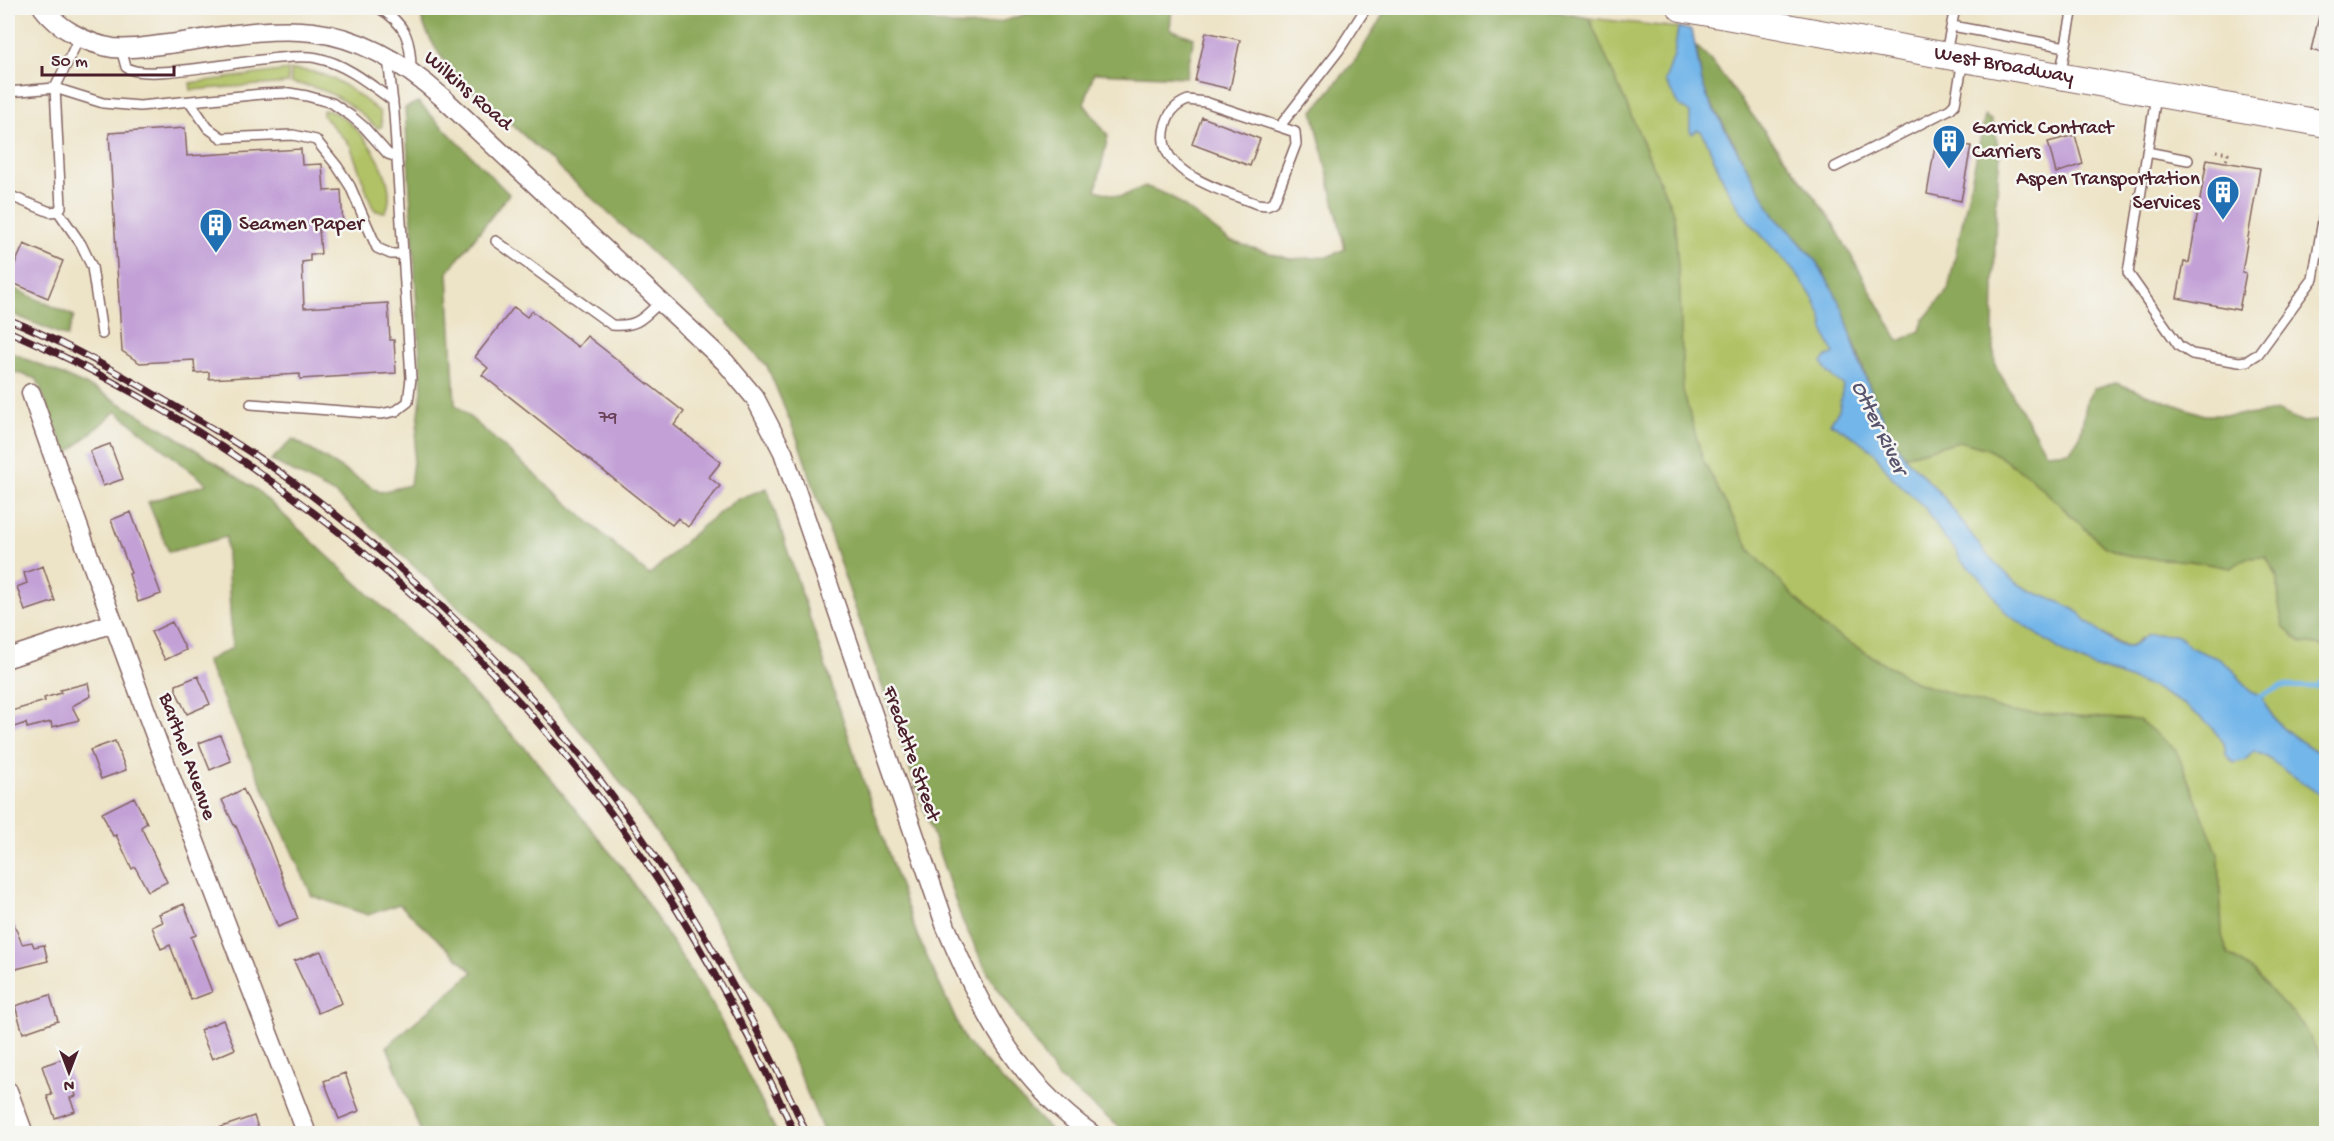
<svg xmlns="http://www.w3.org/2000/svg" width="2334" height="1141" viewBox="0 0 2334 1141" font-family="'Gochi Hand',sans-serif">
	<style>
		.green { fill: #b0c265; stroke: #7d7048; stroke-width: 1.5 }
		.forest { fill: #8ca85a; stroke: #6b6442; stroke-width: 1.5 }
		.water { fill: #73b6e9; stroke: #5e6a8a; stroke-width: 1.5 }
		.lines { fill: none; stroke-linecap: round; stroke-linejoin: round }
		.stream { stroke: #73b6e9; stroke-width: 5 }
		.building { fill: #c3a1d7 }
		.service-casing { stroke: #836461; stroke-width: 12 }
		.minor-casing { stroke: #836461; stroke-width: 21 }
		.secondary-casing { stroke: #836461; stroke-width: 28 }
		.path { stroke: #836461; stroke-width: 3; stroke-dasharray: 1.5 4.5; stroke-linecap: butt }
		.service { stroke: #fff; stroke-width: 9 }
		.minor { stroke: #fff; stroke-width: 18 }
		.secondary { stroke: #fff; stroke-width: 26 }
		.rail-casing { stroke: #4a1f2b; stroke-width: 7 }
		.rail { stroke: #f6f6f2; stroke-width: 4.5; stroke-dasharray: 14; stroke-linecap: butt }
		.labels { text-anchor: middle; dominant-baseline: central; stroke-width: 5; stroke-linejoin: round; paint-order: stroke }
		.number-label { font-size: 18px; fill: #684056 }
		.street-label { font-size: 21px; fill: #4a1f2b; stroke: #f6f6f2 }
		.poi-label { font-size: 21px; fill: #4a1f2b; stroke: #f6f6f2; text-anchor: start }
		.water-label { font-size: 22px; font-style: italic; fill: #58546e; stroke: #f6f6f2 }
	</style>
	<rect width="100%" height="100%" fill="#f6f6f2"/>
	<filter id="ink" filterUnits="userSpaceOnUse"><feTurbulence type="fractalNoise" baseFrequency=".0167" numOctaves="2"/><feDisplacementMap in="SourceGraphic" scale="12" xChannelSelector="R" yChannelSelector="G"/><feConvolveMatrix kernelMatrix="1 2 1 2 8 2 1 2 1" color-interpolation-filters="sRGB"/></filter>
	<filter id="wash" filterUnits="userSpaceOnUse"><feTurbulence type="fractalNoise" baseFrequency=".008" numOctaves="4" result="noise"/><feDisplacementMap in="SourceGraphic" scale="24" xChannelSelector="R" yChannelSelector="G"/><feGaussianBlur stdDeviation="1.35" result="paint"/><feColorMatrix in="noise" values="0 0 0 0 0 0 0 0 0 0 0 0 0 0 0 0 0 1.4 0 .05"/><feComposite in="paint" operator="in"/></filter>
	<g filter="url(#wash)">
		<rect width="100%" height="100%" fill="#ede3c6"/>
		<path class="green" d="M 1589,18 L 1678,28 L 1677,37 L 1691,93 L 1814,275 L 1861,401 L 1998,593 L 2326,779 L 2326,1133 L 2004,746 L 1196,520 Z
			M 288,70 L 288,83 L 191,90 L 190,83 Z
			M 291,70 C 328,68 353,91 380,112 L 382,126 L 378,128 C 371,124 366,117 359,112 C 338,95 319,86 291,83 Z
			M 323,110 C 354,111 404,182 385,212 L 376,211 L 372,206 L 350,145 L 323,116 Z
			M 1959,441 L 1988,449 L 2030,477 L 2105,547 L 2231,568 L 2246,558 L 2266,557 L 2278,578 L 2279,606 L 2321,646 L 2326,644 L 2326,758 C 2302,741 2273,728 2263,698 L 2251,692 L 2233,670 L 2189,647 L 2182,638 L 2160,634 L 2141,638 L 2131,647 L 2125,647 L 2098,631 L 2087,622 L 2080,613 L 2064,604 L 2033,592 L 2016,583 L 1986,554 L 1942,495 L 1904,456 Z"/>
		<path class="forest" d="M 418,8 L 896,8 C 910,13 925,20 940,23 C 975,30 1009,22 1041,8 L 1172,8 L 1170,29 L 1194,38 L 1186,77 L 1094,73 L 1084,104 L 1108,136 L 1096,190 L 1121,197 L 1145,186 L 1170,196 L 1230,241 L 1290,259 L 1327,257 L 1345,249 L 1313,111 L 1357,58 L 1387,8 L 1536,8 L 1589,18 L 1674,214 L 1680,292 L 1683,391 L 1703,460 L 1750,550 L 1823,627 L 1915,682 L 2010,712 L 2139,720 L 2176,750 L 2219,856 L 2222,935 L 2228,954 L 2254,972 L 2302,1024 L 2326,1066 L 2326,1133 L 1131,1134 L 1119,1127 L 1058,1078 L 989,975 L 962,920 L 797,438 L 767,366 L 725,320 L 486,101 C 453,77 429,48 418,8 Z
			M 1696,46 L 1710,59 L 1830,218 L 1899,341 L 1920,331 L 1923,320 L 1948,290 L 1985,116 L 1992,121 L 2000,154 L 1996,203 L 1993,331 L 1995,365 L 2046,453 L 2070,451 L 2080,436 L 2087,400 L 2094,388 L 2116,383 L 2204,415 L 2247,415 L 2279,411 L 2303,422 L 2326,420 L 2326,644 L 2321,646 L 2302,643 L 2284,628 L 2279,606 L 2278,578 L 2266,557 L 2246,558 L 2231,568 L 2191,561 L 2131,557 L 2105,547 L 2030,477 L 1988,449 L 1959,441 L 1904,456 C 1868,405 1860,344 1832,289 C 1823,270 1810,252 1795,237 C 1788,229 1779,223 1773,214 C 1750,177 1732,135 1708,99 L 1702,82 Z
			M 418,102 L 509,194 L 448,272 L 455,404 L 649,575 L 701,527 L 736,500 L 767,488 L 858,765 L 917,935 L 966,1042 L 1053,1133 L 824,1133 L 787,1045 L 750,979 L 673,856 L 596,749 L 522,665 L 335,494 L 271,460 L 293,439 L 380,492 L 410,485 L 422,390 L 405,108 Z
			M 8,286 L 74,316 L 67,337 L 8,312 Z
			M 8,351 L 99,391 L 172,434 L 257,490 L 449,669 L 530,753 L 629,876 L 713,1005 L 777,1133 L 421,1133 L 387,1046 L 473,972 L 399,904 L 368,915 L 312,896 L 206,661 L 232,648 L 226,537 L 169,552 L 148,502 L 207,484 L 116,411 L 66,455 L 37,379 L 8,370 Z"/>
		<path class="water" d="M 1678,28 L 1692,30 L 1702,82 L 1708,99 L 1775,217 L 1796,238 L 1815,260 L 1831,286 L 1843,310 L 1861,367 L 1889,434 L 1904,456 L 1942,495 L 1986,554 L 2016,583 L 2033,592 L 2064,604 L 2080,613 L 2087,622 L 2113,642 L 2125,647 L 2131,647 L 2148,634 L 2175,635 L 2182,638 L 2189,647 L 2219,659 L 2233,670 L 2251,692 L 2263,698 C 2273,728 2302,741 2326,758 L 2326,799 L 2265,756 L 2254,751 L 2245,760 L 2234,763 L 2226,755 L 2224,743 L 2209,724 L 2183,704 L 2152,687 L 2094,667 L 2071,657 L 2006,613 L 1979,576 L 1960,560 L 1957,551 L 1943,537 L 1927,510 L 1891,476 L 1874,452 L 1854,437 L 1830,423 L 1839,410 L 1843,385 L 1828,373 L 1822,363 L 1827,356 L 1834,354 C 1832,346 1827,341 1825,333 C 1823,327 1823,321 1821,315 C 1806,276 1770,248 1745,216 C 1727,194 1716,163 1705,137 L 1701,131 L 1697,130 L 1692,134 L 1690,131 L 1690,113 L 1678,104 L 1665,81 L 1674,55 Z"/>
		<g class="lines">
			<path class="stream" d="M 2254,700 L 2281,686 L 2317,687 L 2326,675"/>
		</g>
		<g id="blocks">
			<path class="building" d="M 2321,8 L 2326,8 L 2326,54 L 2311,50 Z
				M 1206,32 L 1240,40 L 1230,89 L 1195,81 Z
				M 1202,117 L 1260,139 L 1250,166 L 1192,144 Z
				M 185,128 L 187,156 L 301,149 L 302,165 L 322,164 L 324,191 L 341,190 L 343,227 L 319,229 L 321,254 L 310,254 L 310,261 L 302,262 L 304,308 L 388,303 L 390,340 L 394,340 L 396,373 L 300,379 L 300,374 L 209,379 L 209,372 L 195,373 L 194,360 L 140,363 L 122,351 L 109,133 Z
				M 2075,135 L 2083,164 L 2056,173 L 2048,142 Z
				M 1936,140 L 1971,146 L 1961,201 L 1927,194 Z
				M 2207,159 L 2260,168 L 2242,272 L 2246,273 L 2239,310 L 2177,298 L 2184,262 L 2189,263 Z
				M 24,244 L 63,261 L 48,298 L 8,281 L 8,263 L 14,266 Z
				M 514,307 L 527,317 L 532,311 L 578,347 L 587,336 L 684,412 L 674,425 L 721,462 L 709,477 L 720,486 L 688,527 L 678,518 L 672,525 L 482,375 L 488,368 L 475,357 Z
				M 110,444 L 123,479 L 103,486 L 90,451 Z
				M 131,512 L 161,594 L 138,602 L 129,574 L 131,573 L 111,520 Z
				M 43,566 L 55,601 L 25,611 L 17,587 L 27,583 L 24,573 Z
				M 172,622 L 186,650 L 165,660 L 151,632 Z
				M 198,676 L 210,704 L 187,714 L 176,691 L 176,685 Z
				M 88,683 L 91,696 L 72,706 L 79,720 L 52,727 L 51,722 L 27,728 L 26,723 L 8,729 L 8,712 L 45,701 L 44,698 L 61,693 L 60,690 Z
				M 220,735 L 231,761 L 210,770 L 199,743 Z
				M 115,741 L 126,770 L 101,779 L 90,750 Z
				M 243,789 L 269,843 L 298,919 L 278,927 L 236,826 L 235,827 L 222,800 Z
				M 134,797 L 147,823 L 141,827 L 167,882 L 148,891 L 135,867 L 132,869 L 116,835 L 113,836 L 102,813 Z
				M 184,904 L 196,935 L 191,937 L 212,992 L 191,1000 L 170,945 L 161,949 L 152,927 L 163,922 L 159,914 Z
				M 8,909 L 22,944 L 32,942 L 34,947 L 44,945 L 48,961 L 12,970 L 8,951 Z
				M 321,951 L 342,1003 L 318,1013 L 294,961 Z
				M 50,995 L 58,1021 L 23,1033 L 15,1006 Z
				M 223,1020 L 235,1049 L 212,1059 L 200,1030 Z
				M 65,1058 L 76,1096 L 70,1098 L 75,1111 L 55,1118 L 47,1096 L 52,1095 L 42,1066 Z
				M 345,1073 L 359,1111 L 339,1119 L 324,1081 Z
				M 254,1116 L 260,1134 L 210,1134 L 210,1131 Z"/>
		</g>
	</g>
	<g filter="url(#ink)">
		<use href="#blocks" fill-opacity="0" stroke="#836461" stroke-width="1.5"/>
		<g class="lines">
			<g class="service-casing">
				<path id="service" d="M 379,8 C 406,24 411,40 411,70
					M 1952,26 L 2066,47
					M 121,49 L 126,67 C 146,85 278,50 317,58 C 346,64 370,84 393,101
					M 1946,53 L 1955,8
					M 2060,76 L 2073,8
					M 8,92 L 55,88 L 103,103 L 140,106 L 262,94 L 289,93 L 307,96 L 332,103 L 351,116 L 364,127 L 388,154 L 397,157
					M 2156,96 L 2128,273 L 2179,346 L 2192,354 L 2239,362 L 2247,361 L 2258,354 L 2313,279 L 2326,203
					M 1188,100 L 1205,102 L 1295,132 L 1296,144 L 1274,202 L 1267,205 L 1257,204 C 1226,191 1153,174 1165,127 C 1168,113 1175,105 1188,100 Z
					M 190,102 L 208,128 L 222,138 L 293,135 L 316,140 L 337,166 L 350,186 L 377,248 L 391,254 L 403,254
					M 1280,126 L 1339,50 L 1366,8
					M 2147,152 L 2188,160
					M 1835,167 L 1950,109 L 1955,104 L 1963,61
					M 8,195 L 50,212 L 58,211 L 61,207 L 55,88 L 80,36
					M 58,211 L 81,244 L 92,267 L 102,334
					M 496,241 L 612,325 C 638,327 643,318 661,301
					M 251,404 L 381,414 L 396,411 L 408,402 L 411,378 L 394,113 L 388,58"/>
			</g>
			<g class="minor-casing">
				<path id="minor" d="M 43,8 C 58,28 87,44 113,48 C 131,50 149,46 168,44 C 213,38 268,26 313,32 C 362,38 406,65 442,97 L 725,362 L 755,398 L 783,452 L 946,927 C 981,1010 1016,1080 1092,1134
					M 31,393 C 118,642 212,888 307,1134
					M 8,658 L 113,623
					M 8,1091 L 24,1134"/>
			</g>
			<g class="secondary-casing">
				<g id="secondary">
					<path id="s1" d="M 1681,8 L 2326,124"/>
				</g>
			</g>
			<path class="path" d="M 2216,151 L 2228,153 L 2226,162"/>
			<use href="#service" class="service"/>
			<use href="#minor" class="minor"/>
			<use href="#secondary" class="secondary"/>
			<g class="rail-casing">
				<path id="rail" d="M 8,319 C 62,341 114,370 164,400 C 213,428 262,458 307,492 C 421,579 537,692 621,808 C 695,910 755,1019 807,1134
					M 8,331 C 242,432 459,609 611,813 C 685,913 744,1021 795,1134"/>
			</g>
			<use href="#rail" class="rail"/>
		</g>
	</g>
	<defs>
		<g id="building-pin" transform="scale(1.725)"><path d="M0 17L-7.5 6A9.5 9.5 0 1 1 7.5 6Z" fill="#1f6fb2" stroke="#f6f6f2"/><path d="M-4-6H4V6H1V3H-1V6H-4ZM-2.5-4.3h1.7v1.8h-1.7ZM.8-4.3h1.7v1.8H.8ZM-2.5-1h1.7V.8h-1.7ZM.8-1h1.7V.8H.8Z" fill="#fff"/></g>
	</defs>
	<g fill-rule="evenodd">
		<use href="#building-pin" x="1949" y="141"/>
		<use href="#building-pin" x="2223" y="192"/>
		<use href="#building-pin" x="216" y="225"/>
	</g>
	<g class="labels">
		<g class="number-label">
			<text x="608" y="418">79</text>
		</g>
		<g class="street-label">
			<text stroke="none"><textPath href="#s1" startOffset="328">West Broadway</textPath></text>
			<text transform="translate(467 92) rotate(41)">Wilkins Road</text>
			<text transform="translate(910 754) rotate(71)">Fredette Street</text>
			<text transform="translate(186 757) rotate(70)">Barthel Avenue</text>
		</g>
		<g class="poi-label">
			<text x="1972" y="129">Garrick Contract<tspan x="1972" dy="24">Carriers</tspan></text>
			<text x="2200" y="180" text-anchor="end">Aspen Transportation<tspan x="2200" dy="24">Services</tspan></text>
			<text x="239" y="225">Seamen Paper</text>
		</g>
		<g class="water-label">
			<text transform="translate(1878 428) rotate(64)">Otter River</text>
		</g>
	</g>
	<rect width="2334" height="1141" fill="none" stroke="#f6f6f2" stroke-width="30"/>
	<g transform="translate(69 1072) rotate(180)" stroke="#f6f6f2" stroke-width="4.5" paint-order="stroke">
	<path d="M0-4.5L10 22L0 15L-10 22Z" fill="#4a1f2b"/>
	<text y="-9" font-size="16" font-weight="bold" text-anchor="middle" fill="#4a1f2b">N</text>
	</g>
	<path d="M42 66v9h132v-9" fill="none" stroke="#4a1f2b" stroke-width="3"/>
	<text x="51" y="66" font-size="18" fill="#4a1f2b" stroke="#f6f6f2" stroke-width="4.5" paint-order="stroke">50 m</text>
</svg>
